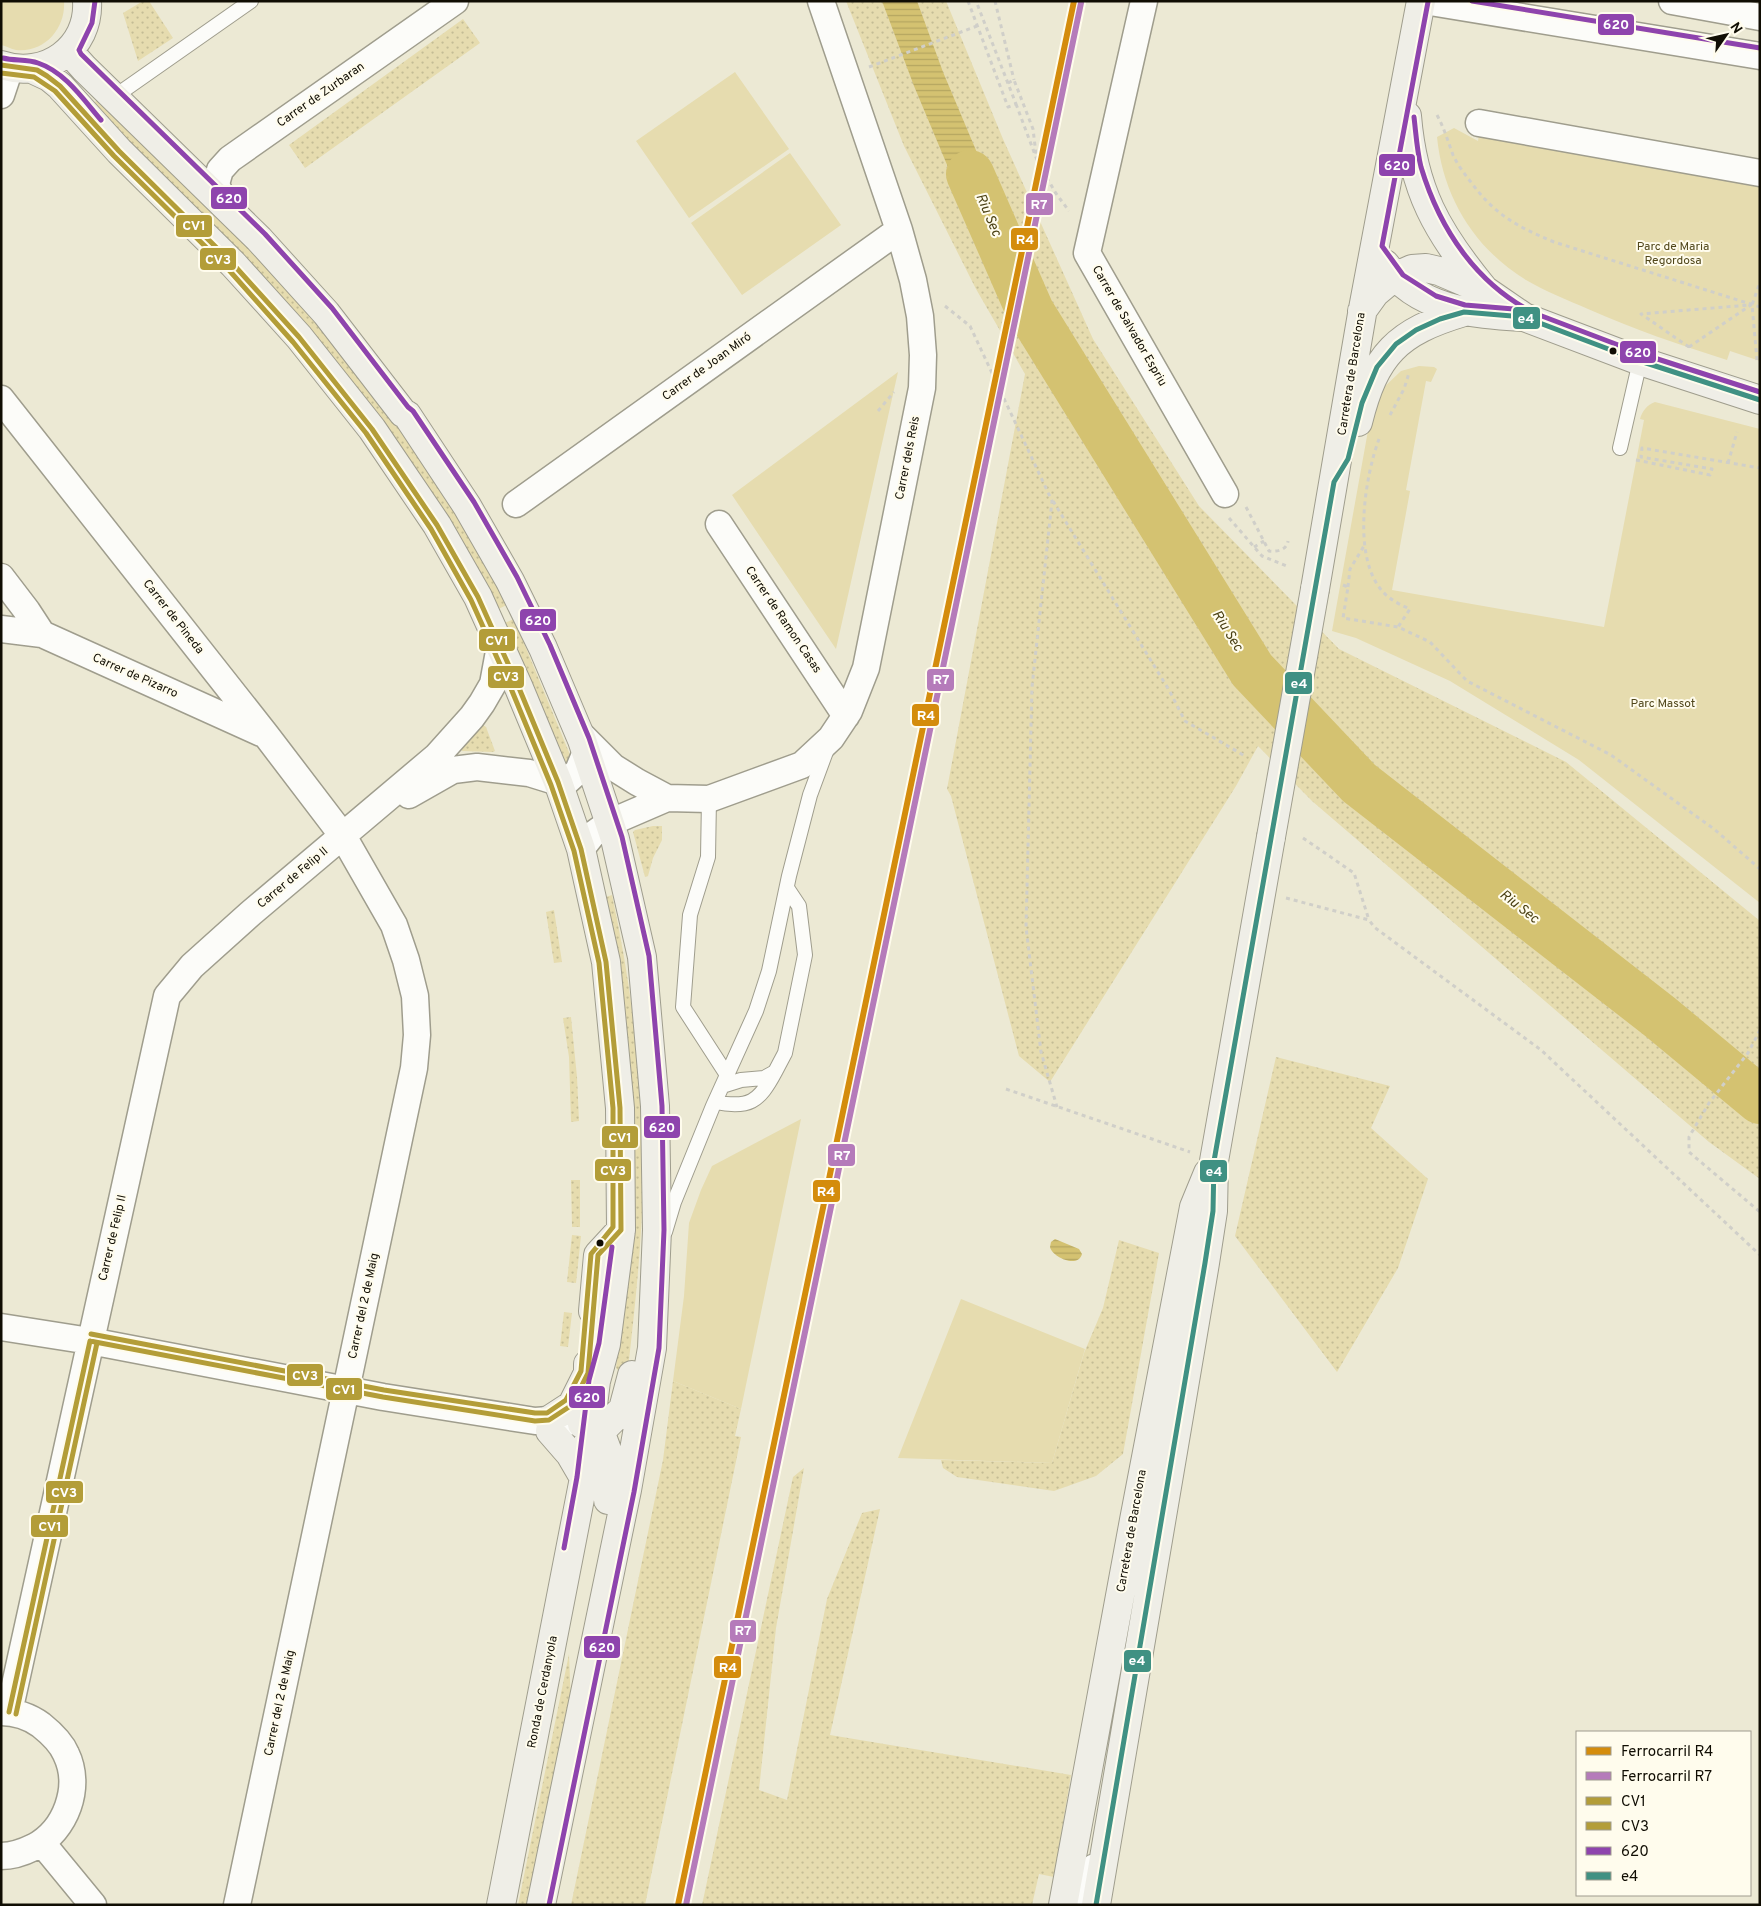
<svg xmlns="http://www.w3.org/2000/svg" width="1761" height="1906" viewBox="0 0 1761 1906" font-family="Overpass,sans-serif">
	<style>
		.grass { fill: url(#grass-dots) }
		.green { fill: #e6dcaf }
		.water { fill: url(#water-rules) }
		.lines { fill: none; stroke-linecap: round; stroke-linejoin: round }
		.river { stroke: #d4c271; stroke-width: 48 }
		.lane-casing { stroke: #9f9d8d; stroke-width: 16 }
		.street-casing { stroke: #9f9d8d; stroke-width: 29 }
		.secondary-casing { stroke: #9f9d8d; stroke-width: 30 }
		.path { stroke: #d0cfc9; stroke-width: 3; stroke-dasharray: 4 4; stroke-linecap: butt }
		.lane { stroke: #fcfcf9; stroke-width: 14 }
		.street { stroke: #fcfcf9; stroke-width: 26 }
		.secondary { stroke: #efeee7; stroke-width: 28 }
		.secondary-bridge-casing { stroke: #9f9d8d; stroke-width: 30; stroke-linecap: butt }
		.secondary-bridge { stroke: #efeee7; stroke-width: 28 }
		.bus-1-casing { stroke: #fffced; stroke-width: 9 }
		.bus-2-casing { stroke: #fffced; stroke-width: 9 }
		.bus-3-casing { stroke: #fffced; stroke-width: 9 }
		.bus-4-casing { stroke: #fffced; stroke-width: 9 }
		.bus-1 { stroke: #b39d38; stroke-width: 5 }
		.bus-2 { stroke: #b39d38; stroke-width: 5 }
		.bus-3 { stroke: #8e44ad; stroke-width: 5 }
		.bus-4 { stroke: #409183; stroke-width: 5 }
		.rail-1-casing { stroke: #fffced; stroke-width: 10 }
		.rail-2-casing { stroke: #fffced; stroke-width: 10 }
		.rail-1 { stroke: #d48c0c; stroke-width: 6 }
		.rail-2 { stroke: #b57bba; stroke-width: 6 }
		.bus-dot { fill: #100d03; stroke: #fffced; stroke-width: 2 }
		.labels { text-anchor: middle; dominant-baseline: central; stroke-width: 4; stroke-linejoin: round; paint-order: stroke }
		.street-label { font-size: 12px; fill: #100d03; stroke: #fffced }
		.park-label { font-size: 12px; fill: #50461a; stroke: #fffced }
		.water-label { font-size: 14px; font-style: italic; fill: #4b4114; stroke: #fffced }
		.line-badge { stroke: #fffced; stroke-width: 2 }
		.badge-label { font-size: 14px; text-anchor: middle; font-weight: bold; fill: #fff }
	</style>
	<defs>
		<pattern id="grass-dots" width="8" height="8" patternUnits="userSpaceOnUse" patternTransform="scale(1.25)"><rect width="8" height="8" fill="#e6dcaf"/><path d="M2 2h.1M6 6h.1" fill="none" stroke="#c4bc95" stroke-width="1.8" stroke-linecap="round"/></pattern>
		<pattern id="water-rules" width="6" height="5" patternUnits="userSpaceOnUse" patternTransform="scale(1.25)"><rect width="6" height="5" fill="#d4c271"/><path d="M0 2.5h6" fill="none" stroke="#b5a660"/></pattern>
	</defs>
	<rect width="100%" height="100%" fill="#ece9d4"/>
	<path class="grass" d="M 143,1 L 149,1 L 173,38 L 138,61 L 123,13 Z
		M 846,1 L 946,1 L 1003,139 L 1093,339 L 1199,506 L 1339,649 L 1566,762 L 1760,921 L 1760,1179 L 1709,1142 L 1312,801 L 1258,746 L 1236,786 L 1050,1082 L 1019,1056 L 951,796 L 947,789 L 1025,374 L 976,289 L 904,146 Z
		M 463,19 L 480,43 L 305,168 L 289,145 Z
		M 101,96 C 201,200 306,302 393,418 C 437,476 472,541 509,604 L 494,611 L 426,494 L 92,105 Z
		M 514,619 L 573,762 L 570,765 L 561,763 L 502,624 Z
		M 483,725 L 486,727 L 495,751 L 493,752 L 462,751 L 460,745 Z
		M 653,826 L 662,826 L 662,840 L 653,858 L 648,876 L 645,877 L 633,832 L 635,830 Z
		M 612,895 C 632,988 644,1085 643,1181 C 642,1244 635,1306 628,1369 L 620,1373 L 616,1368 L 622,1313 L 600,899 Z
		M 554,910 L 562,962 L 554,963 L 546,912 Z
		M 571,1017 L 577,1077 L 579,1121 L 571,1122 L 569,1057 L 563,1018 Z
		M 1276,1057 L 1390,1086 L 1371,1128 L 1428,1179 L 1398,1268 L 1337,1372 L 1235,1236 Z
		M 571,1180 L 580,1180 L 580,1227 L 572,1227 Z
		M 572,1235 L 581,1236 L 576,1283 L 567,1282 Z
		M 1119,1240 L 1159,1253 L 1123,1454 L 1096,1476 L 1054,1491 L 957,1477 L 943,1468 L 941,1460 L 1052,1463 L 1084,1353 L 1103,1308 Z
		M 564,1312 L 572,1313 L 568,1347 L 560,1346 Z
		M 673,1381 L 741,1409 L 735,1436 L 741,1437 L 645,1905 L 571,1905 L 663,1460 Z
		M 804,1468 L 776,1628 L 759,1790 L 787,1800 L 827,1599 L 862,1513 L 880,1509 L 830,1735 L 1071,1775 L 1054,1877 L 1039,1874 L 1032,1905 L 702,1905 L 793,1477 Z
		M 569,1654 L 571,1706 L 533,1905 L 518,1905 Z"/>
	<path class="green" d="M 1,1 L 64,1 C 66,28 45,53 16,50 C 11,49 6,46 1,45 Z
		M 735,72 L 789,149 L 689,218 L 636,141 Z
		M 1454,128 L 1478,141 L 1479,135 L 1760,185 L 1760,361 L 1730,351 L 1727,360 C 1680,345 1633,329 1588,309 C 1567,300 1545,291 1526,280 C 1474,248 1443,197 1437,137 Z
		M 790,153 L 841,225 L 742,295 L 691,223 Z
		M 1419,366 L 1434,367 L 1437,369 L 1431,382 L 1426,381 L 1406,490 L 1410,491 L 1392,590 L 1604,627 L 1644,420 L 1640,419 C 1642,411 1647,405 1655,402 L 1760,429 L 1760,903 L 1579,760 L 1450,681 L 1356,638 L 1332,631 L 1371,414 L 1381,390 L 1401,371 Z
		M 898,372 L 836,649 L 732,495 Z
		M 801,1119 L 741,1409 L 673,1381 L 684,1296 L 689,1223 L 701,1190 L 712,1166 Z
		M 961,1299 L 1085,1349 L 1052,1463 L 898,1458 Z"/>
	<path class="water" d="M 882,1 L 917,1 L 943,72 L 1002,212 L 989,265 L 914,86 Z
		M 1055,1239 L 1079,1249 L 1082,1254 C 1078,1269 1052,1257 1050,1247 L 1051,1242 Z"/>
	<g class="lines">
		<path class="river" d="M 970,174 L 1030,311 L 1252,670 L 1359,783 L 1660,1017 L 1760,1100"/>
		<g class="lane-casing">
			<path id="lane" d="M 114,97 L 251,1
				M 1620,448 L 1640,361
				M 709,799 L 708,857 L 690,915 L 683,1007 L 727,1075
				M 722,1086 L 741,1080 L 764,1078 L 775,1072 L 785,1053 L 805,955 L 799,906 L 787,888
				M 715,1102 C 749,1109 759,1102 775,1072
				M 665,1232 L 674,1202 L 713,1106 L 756,1011 L 769,971 L 789,876 L 810,795 L 827,749
				M 1079,1905 L 1091,1862"/>
		</g>
		<g class="street-casing">
			<path id="street" d="M 1144,1 L 1087,253 L 1225,494
				M 1424,1 L 1760,56
				M 1672,1 L 1760,17
				M 1,95 L 10,68
				M 1479,123 L 1760,173
				M 225,206 L 216,184 L 220,170 L 230,159 L 455,1
				M 1,399 L 266,735 L 343,836 L 394,925 L 406,960 L 415,996 L 417,1035 L 414,1068 L 237,1905
				M 516,504 L 899,230
				M 719,524 L 846,716
				M 1,577 L 27,611 L 42,634
				M 1,629 L 42,634 L 261,733
				M 579,733 L 613,767 L 637,782 L 667,798
				M 409,795 L 453,770 L 477,767 L 529,773 L 558,782 L 566,782 L 578,771 L 586,752
				M 581,849 L 592,835 L 609,823 L 667,798 L 709,799 L 802,765 L 831,738 L 849,711 L 866,668 L 922,388 L 923,355 L 920,316 L 913,280 L 899,230 L 821,1
				M 1,1327 L 90,1341 L 383,1397 L 535,1421 L 549,1420 L 569,1422
				M 1,1712 C 15,1712 30,1717 41,1725 C 51,1733 61,1742 66,1754 C 82,1787 66,1830 34,1847 C 24,1852 13,1856 1,1856
				M 9,1712 L 167,996 L 192,966 L 251,913 L 437,756 L 472,717 L 482,703 L 493,684 L 500,646
				M 42,1843 L 93,1905"/>
		</g>
		<g class="secondary-casing">
			<path id="secondary" d="M 71,49 L 75,58 L 84,68 L 259,239 L 326,313 L 403,413 L 407,415 L 467,506 L 510,581 L 543,648 L 582,740 L 615,839 L 642,957 L 655,1106 L 657,1230 L 652,1348 L 627,1490 L 541,1905
				M 1,65 C 45,80 90,48 87,1
				M 32,69 L 49,77 L 60,86 L 119,151 L 233,264 L 299,337 L 372,429 L 437,525 L 478,597 L 519,688 L 558,782 L 581,849 L 606,962 L 620,1108 L 621,1230 L 606,1344 L 596,1381 L 584,1478 L 501,1905
				M 1407,116 C 1413,190 1437,232 1483,288
				M 1385,264 C 1418,310 1471,314 1523,317
				M 1362,311 L 1375,293 L 1394,277 L 1412,269 L 1426,268 L 1439,271 L 1486,291 L 1524,317 L 1640,361 L 1760,400
				M 1358,422 C 1375,354 1397,332 1464,312
				M 1315,589 L 1362,314 L 1421,1
				M 593,1311 L 598,1255 L 621,1230
				M 549,1420 L 572,1405 L 588,1373 L 588,1364
				M 582,1424 L 603,1439 L 613,1466 L 608,1500
				M 550,1431 L 570,1454 L 584,1478
				M 589,1437 L 606,1426 L 623,1409 L 632,1375
				M 1063,1905 L 1134,1520 L 1194,1207 L 1208,1173
				M 1096,1905 L 1205,1263 L 1213,1211 L 1214,1161 L 1271,837"/>
		</g>
		<path class="path" d="M 968,1 L 1008,107 L 1016,104 L 976,1
			M 995,1 L 1014,80
			M 869,67 L 977,26
			M 1008,83 L 1014,80 L 1033,129 L 1036,154
			M 1016,104 L 1037,160 L 1055,192 L 1069,211
			M 1437,115 C 1444,128 1448,141 1453,155 C 1457,164 1464,173 1470,181 C 1495,215 1516,226 1554,242 L 1760,307
			M 945,306 L 970,326 L 1052,501 L 1032,687 L 1026,927 L 1041,1052 L 1057,1107
			M 1689,347 L 1641,314 L 1749,305
			M 1689,347 L 1751,305
			M 1757,360 L 1752,305 L 1760,282
			M 878,411 L 894,392
			M 1390,415 L 1404,389 L 1409,373
			M 1379,439 C 1365,477 1354,548 1377,584 C 1385,597 1396,603 1410,609 L 1398,627
			M 1636,460 L 1710,475 L 1712,469 L 1641,457 L 1642,448 L 1760,468
			M 1728,463 L 1737,432
			M 1053,501 L 1169,690 L 1185,721 L 1245,756
			M 1246,507 L 1269,551 C 1277,552 1287,550 1288,541
			M 1229,518 L 1262,556 L 1289,567
			M 1254,547 L 1264,541
			M 1343,585 L 1348,587 L 1343,618 L 1398,627 L 1430,642 L 1467,681 L 1611,755 L 1714,829 L 1760,869
			M 1348,587 L 1350,569 L 1364,546
			M 1303,838 L 1354,873 L 1369,920
			M 1286,898 L 1369,920 L 1374,927 L 1541,1050 L 1760,1255
			M 1760,1030 L 1748,1053 L 1709,1103 L 1689,1137 L 1689,1152 L 1760,1212
			M 1006,1089 L 1190,1152"/>
		<use href="#lane" class="lane"/>
		<use href="#street" class="street"/>
		<use href="#secondary" class="secondary"/>
		<g class="secondary-bridge-casing">
			<path id="secondary-bridge" d="M 1271,837 L 1315,589"/>
		</g>
		<use href="#secondary-bridge" class="secondary-bridge"/>
		<g class="bus-1-casing">
			<path id="bus-1" d="M 1,65 L 37,70 L 47,76 L 60,86 L 119,151 L 233,264 L 299,337 L 372,429 L 437,525 L 478,597 L 519,688 L 558,782 L 581,849 L 606,962 L 620,1108 L 621,1230 L 598,1255 L 588,1373 L 572,1405 L 549,1420 L 535,1421 L 383,1397 L 90,1341
				M 9,1712 L 90,1341"/>
		</g>
		<g class="bus-2-casing">
			<path id="bus-2" d="M 1,73 L 34,77 L 55,91 L 114,156 L 228,269 L 293,342 L 366,433 L 431,529 L 471,600 L 512,691 L 551,785 L 574,851 L 599,963 L 613,1108 L 613,1227 L 591,1254 L 581,1371 L 566,1400 L 547,1413 L 535,1413 L 384,1390 L 91,1334
				M 16,1714 L 97,1343"/>
		</g>
		<g class="bus-3-casing">
			<path id="bus-3" d="M 95,1 L 92,23 L 79,50 L 81,54 L 265,234 L 332,308 L 408,407 L 413,411 L 474,502 L 517,577 L 550,645 L 589,738 L 622,837 L 649,956 L 662,1106 L 664,1230 L 659,1348 L 634,1492 L 549,1905
				M 1472,1 L 1760,48
				M 1428,2 L 1382,246 L 1403,275 L 1436,296 L 1465,305 L 1526,310 L 1642,354 L 1760,392
				M 3,58 C 14,61 27,59 38,63 C 65,72 83,99 101,120
				M 1414,117 C 1416,134 1417,151 1421,167 C 1440,230 1477,285 1536,314
				M 564,1548 L 577,1477 L 589,1380 L 599,1343 L 612,1247"/>
		</g>
		<g class="bus-4-casing">
			<path id="bus-4" d="M 1096,1905 L 1205,1263 L 1213,1211 L 1214,1161 L 1334,482 L 1348,459 L 1362,403 L 1377,367 L 1396,344 L 1416,330 L 1440,319 L 1464,312 L 1524,317 L 1640,361 L 1760,400"/>
		</g>
		<use href="#bus-1" class="bus-1"/>
		<use href="#bus-2" class="bus-2"/>
		<use href="#bus-3" class="bus-3"/>
		<use href="#bus-4" class="bus-4"/>
		<g class="rail-1-casing">
			<path id="rail-1" d="M 678,1905 L 1074,1"/>
		</g>
		<g class="rail-2-casing">
			<path id="rail-2" d="M 686,1905 L 1081,3"/>
		</g>
		<use href="#rail-1" class="rail-1"/>
		<use href="#rail-2" class="rail-2"/>
	</g>
	<g class="bus-dot">
		<circle cx="1613" cy="351" r="4.5"/>
		<circle cx="600" cy="1243" r="4.5"/>
	</g>
	<g class="labels">
		<g class="street-label">
			<text transform="translate(321 95) rotate(-35)">Carrer de Zurbaran</text>
			<text transform="translate(1129 326) rotate(60)">Carrer de Salvador Espriu</text>
			<text transform="translate(707 367) rotate(-36)">Carrer de Joan Miró</text>
			<text transform="translate(1352 374) rotate(-81)">Carretera de Barcelona</text>
			<text transform="translate(908 458) rotate(-79)">Carrer dels Reis</text>
			<text transform="translate(173 617) rotate(52)">Carrer de Pineda</text>
			<text transform="translate(783 620) rotate(56)">Carrer de Ramon Casas</text>
			<text transform="translate(135 676) rotate(24)">Carrer de Pizarro</text>
			<text transform="translate(293 878) rotate(-40)">Carrer de Felip II</text>
			<text transform="translate(113 1238) rotate(-77)">Carrer de Felip II</text>
			<text transform="translate(364 1306) rotate(-78)">Carrer del 2 de Maig</text>
			<text transform="translate(1132 1531) rotate(-80)">Carretera de Barcelona</text>
			<text transform="translate(543 1692) rotate(-79)">Ronda de Cerdanyola</text>
			<text transform="translate(280 1703) rotate(-78)">Carrer del 2 de Maig</text>
		</g>
		<g class="park-label">
			<text x="1673" y="247">Parc de Maria<tspan x="1673" dy="14">Regordosa</tspan></text>
			<text x="1663" y="704">Parc Massot</text>
		</g>
		<g class="water-label">
			<text transform="translate(988 215) rotate(67)">Riu Sec</text>
			<text transform="translate(1227 631) rotate(58)">Riu Sec</text>
			<text transform="translate(1519 907) rotate(38)">Riu Sec</text>
		</g>
	</g>
	<g class="line-badge">
		<rect x="1597" y="13" width="38" height="23" rx="5" fill="#8e44ad"/>
		<rect x="1378" y="153" width="38" height="24" rx="5" fill="#8e44ad"/>
		<rect x="210" y="186" width="38" height="24" rx="5" fill="#8e44ad"/>
		<rect x="1025" y="192" width="29" height="24" rx="5" fill="#b57bba"/>
		<rect x="175" y="214" width="38" height="24" rx="5" fill="#b39d38"/>
		<rect x="1010" y="227" width="29" height="24" rx="5" fill="#d48c0c"/>
		<rect x="199" y="247" width="38" height="24" rx="5" fill="#b39d38"/>
		<rect x="1512" y="306" width="29" height="24" rx="5" fill="#409183"/>
		<rect x="1619" y="340" width="38" height="24" rx="5" fill="#8e44ad"/>
		<rect x="519" y="608" width="38" height="24" rx="5" fill="#8e44ad"/>
		<rect x="478" y="628" width="38" height="24" rx="5" fill="#b39d38"/>
		<rect x="487" y="665" width="38" height="24" rx="5" fill="#b39d38"/>
		<rect x="926" y="668" width="29" height="24" rx="5" fill="#b57bba"/>
		<rect x="1284" y="671" width="29" height="24" rx="5" fill="#409183"/>
		<rect x="911" y="703" width="29" height="24" rx="5" fill="#d48c0c"/>
		<rect x="643" y="1115" width="38" height="24" rx="5" fill="#8e44ad"/>
		<rect x="601" y="1125" width="38" height="24" rx="5" fill="#b39d38"/>
		<rect x="827" y="1143" width="29" height="24" rx="5" fill="#b57bba"/>
		<rect x="594" y="1158" width="38" height="24" rx="5" fill="#b39d38"/>
		<rect x="1199" y="1159" width="29" height="24" rx="5" fill="#409183"/>
		<rect x="812" y="1179" width="29" height="24" rx="5" fill="#d48c0c"/>
		<rect x="286" y="1363" width="38" height="24" rx="5" fill="#b39d38"/>
		<rect x="325" y="1377" width="38" height="24" rx="5" fill="#b39d38"/>
		<rect x="568" y="1385" width="38" height="24" rx="5" fill="#8e44ad"/>
		<rect x="45" y="1480" width="39" height="24" rx="5" fill="#b39d38"/>
		<rect x="30" y="1514" width="39" height="24" rx="5" fill="#b39d38"/>
		<rect x="729" y="1619" width="28" height="24" rx="5" fill="#b57bba"/>
		<rect x="583" y="1635" width="38" height="24" rx="5" fill="#8e44ad"/>
		<rect x="1123" y="1649" width="29" height="24" rx="5" fill="#409183"/>
		<rect x="713" y="1655" width="29" height="24" rx="5" fill="#d48c0c"/>
	</g>
	<g class="badge-label">
		<text x="1616" y="29">620</text>
		<text x="1397" y="170">620</text>
		<text x="229" y="203">620</text>
		<text x="1039" y="209">R7</text>
		<text x="194" y="230">CV1</text>
		<text x="1025" y="244">R4</text>
		<text x="218" y="264">CV3</text>
		<text x="1526" y="323">e4</text>
		<text x="1638" y="357">620</text>
		<text x="538" y="625">620</text>
		<text x="497" y="645">CV1</text>
		<text x="506" y="681">CV3</text>
		<text x="941" y="684">R7</text>
		<text x="1299" y="688">e4</text>
		<text x="926" y="720">R4</text>
		<text x="662" y="1132">620</text>
		<text x="620" y="1142">CV1</text>
		<text x="842" y="1160">R7</text>
		<text x="613" y="1175">CV3</text>
		<text x="1214" y="1176">e4</text>
		<text x="826" y="1196">R4</text>
		<text x="305" y="1380">CV3</text>
		<text x="344" y="1394">CV1</text>
		<text x="587" y="1402">620</text>
		<text x="64" y="1497">CV3</text>
		<text x="50" y="1531">CV1</text>
		<text x="743" y="1635">R7</text>
		<text x="602" y="1652">620</text>
		<text x="1137" y="1665">e4</text>
		<text x="728" y="1672">R4</text>
	</g>
	<rect width="1761" height="1906" fill="none" stroke="#100d03" stroke-width="5"/>
	<rect x="1576" y="1731" width="175" height="165" fill="#fffced" stroke="#9f9c8f"/>
	<rect x="1586" y="1747" width="25" height="8" fill="#d48c0c" stroke="#9f9c8f"/>
	<text x="1621" y="1756" font-size="15" fill="#100d03">Ferrocarril R4</text>
	<rect x="1586" y="1772" width="25" height="8" fill="#b57bba" stroke="#9f9c8f"/>
	<text x="1621" y="1781" font-size="15" fill="#100d03">Ferrocarril R7</text>
	<rect x="1586" y="1797" width="25" height="8" fill="#b39d38" stroke="#9f9c8f"/>
	<text x="1621" y="1806" font-size="15" fill="#100d03">CV1</text>
	<rect x="1586" y="1822" width="25" height="8" fill="#b39d38" stroke="#9f9c8f"/>
	<text x="1621" y="1831" font-size="15" fill="#100d03">CV3</text>
	<rect x="1586" y="1847" width="25" height="8" fill="#8e44ad" stroke="#9f9c8f"/>
	<text x="1621" y="1856" font-size="15" fill="#100d03">620</text>
	<rect x="1586" y="1872" width="25" height="8" fill="#409183" stroke="#9f9c8f"/>
	<text x="1621" y="1881" font-size="15" fill="#100d03">e4</text>
	<g transform="translate(1726 35) rotate(56)" stroke="#fffced" stroke-width="4" paint-order="stroke">
	<path d="M0-4L9 19L0 12L-9 19Z" fill="#100d03"/>
	<text y="-8" font-size="14" font-weight="bold" text-anchor="middle" fill="#100d03">N</text>
	</g>
</svg>
